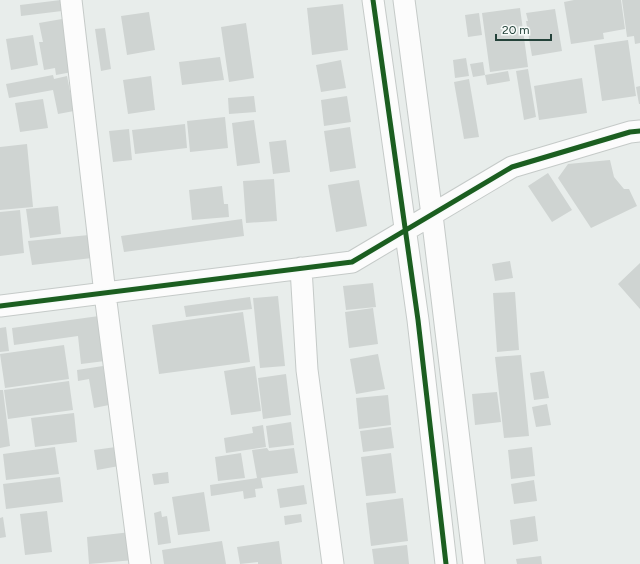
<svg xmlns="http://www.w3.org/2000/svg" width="640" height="564" viewBox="0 0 640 564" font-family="Figtree,sans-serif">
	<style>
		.building { fill: #cfd4d2 }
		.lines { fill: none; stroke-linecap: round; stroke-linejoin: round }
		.minor-casing { stroke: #c5cac8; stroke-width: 23 }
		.minor { stroke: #fcfcfc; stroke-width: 21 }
		.cycleway-casing { stroke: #f7fbf9; stroke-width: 8 }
		.cycleway { stroke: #1b5e20; stroke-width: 5 }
	</style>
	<rect width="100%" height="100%" fill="#e8edeb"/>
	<path class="building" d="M 61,0 L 62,11 L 21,16 L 20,5 Z
		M 574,0 L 621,0 L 625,29 L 603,33 L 604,39 L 571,44 L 564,2 Z
		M 622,0 L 640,0 L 640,43 L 635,44 L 634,36 L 627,37 Z
		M 343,4 L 348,50 L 312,55 L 307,8 Z
		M 520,8 L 528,67 L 490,72 L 482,13 Z
		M 555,9 L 562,51 L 532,56 L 526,21 L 528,21 L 526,13 Z
		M 149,12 L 155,50 L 127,55 L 121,16 Z
		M 479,13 L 482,35 L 468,37 L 465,15 Z
		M 62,19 L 72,72 L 56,75 L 55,68 L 44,70 L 39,42 L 43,42 L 39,23 Z
		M 246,23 L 254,78 L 229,82 L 221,27 Z
		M 105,28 L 111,69 L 101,71 L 95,29 Z
		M 33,35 L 38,65 L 11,70 L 6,39 Z
		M 628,40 L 636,96 L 602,101 L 594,45 Z
		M 220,57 L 224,80 L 182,85 L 179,62 Z
		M 466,58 L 469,76 L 455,78 L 453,60 Z
		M 341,60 L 346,88 L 321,92 L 316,65 Z
		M 483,62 L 485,75 L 473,77 L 470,64 Z
		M 528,69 L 536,117 L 524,120 L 516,71 Z
		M 508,71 L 510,81 L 487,85 L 485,75 Z
		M 53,75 L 54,79 L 67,76 L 74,111 L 58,114 L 53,90 L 9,98 L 6,84 Z
		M 151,76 L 155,110 L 128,114 L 123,80 Z
		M 582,78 L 587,113 L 539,120 L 534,86 Z
		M 469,79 L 479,137 L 464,139 L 454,82 Z
		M 640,86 L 640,104 L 639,104 L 636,87 Z
		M 254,96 L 256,112 L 229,114 L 228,98 Z
		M 347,96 L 351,122 L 324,126 L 321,100 Z
		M 43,99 L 48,128 L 20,132 L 15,103 Z
		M 225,117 L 228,148 L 190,152 L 187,121 Z
		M 254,120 L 260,163 L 237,166 L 232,123 Z
		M 185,124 L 187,148 L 135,154 L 132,130 Z
		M 350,127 L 356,168 L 330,172 L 324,131 Z
		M 129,129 L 132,160 L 113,162 L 109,131 Z
		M 286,140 L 290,172 L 273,174 L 269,142 Z
		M 27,144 L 33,207 L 0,210 L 0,147 Z
		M 610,160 L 614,177 L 624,189 L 629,189 L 637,206 L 591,228 L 558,178 L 568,164 Z
		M 548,173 L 572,210 L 552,222 L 528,186 Z
		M 274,179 L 277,221 L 246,223 L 243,181 Z
		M 359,180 L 367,226 L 336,232 L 328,185 Z
		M 222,186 L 224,204 L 228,204 L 229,217 L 192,220 L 189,190 Z
		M 58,206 L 61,234 L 30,238 L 26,209 Z
		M 20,210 L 24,253 L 0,256 L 0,212 Z
		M 242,219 L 244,236 L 124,252 L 121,236 Z
		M 89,235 L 92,258 L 32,265 L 28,241 Z
		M 510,261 L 513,278 L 495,281 L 492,264 Z
		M 640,263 L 640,309 L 618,284 Z
		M 373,283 L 376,307 L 346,310 L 343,286 Z
		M 515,292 L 519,350 L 497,352 L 493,293 Z
		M 278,296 L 285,366 L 260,368 L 253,298 Z
		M 250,297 L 252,309 L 186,317 L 184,306 Z
		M 373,308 L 378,344 L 349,348 L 345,312 Z
		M 243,312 L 250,362 L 159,374 L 152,325 Z
		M 99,316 L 105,361 L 81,364 L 78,336 L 14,345 L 12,328 Z
		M 6,327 L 9,351 L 0,352 L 0,328 Z
		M 64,345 L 69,379 L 5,388 L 0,354 Z
		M 378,354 L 385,389 L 356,394 L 350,359 Z
		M 521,355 L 529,436 L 504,438 L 495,357 Z
		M 103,366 L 109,405 L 94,408 L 89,379 L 78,381 L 77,370 Z
		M 255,366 L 261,411 L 231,415 L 224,371 Z
		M 544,371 L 549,398 L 534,400 L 530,373 Z
		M 286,374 L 291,415 L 263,419 L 258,378 Z
		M 69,381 L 73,410 L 8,419 L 4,390 Z
		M 0,390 L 3,390 L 10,446 L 0,448 Z
		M 497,392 L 501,422 L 475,425 L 472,394 Z
		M 388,395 L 391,425 L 359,429 L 356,398 Z
		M 547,404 L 551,425 L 536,427 L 532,407 Z
		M 74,413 L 77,442 L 35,447 L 31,418 Z
		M 291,422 L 294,445 L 269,448 L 266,426 Z
		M 263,425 L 266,447 L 226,453 L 224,438 L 253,433 L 252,427 Z
		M 391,427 L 394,448 L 363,452 L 360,431 Z
		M 55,447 L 59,474 L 6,480 L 3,454 Z
		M 116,447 L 119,466 L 97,470 L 94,450 Z
		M 532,447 L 535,476 L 511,479 L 508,450 Z
		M 267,448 L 269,451 L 294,448 L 298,473 L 261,478 L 263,488 L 255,489 L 256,497 L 244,499 L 243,491 L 211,496 L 210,485 L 257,478 L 252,450 Z
		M 241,453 L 245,478 L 218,481 L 215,457 Z
		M 391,453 L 396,493 L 366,496 L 361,457 Z
		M 168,472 L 169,483 L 154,485 L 152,474 Z
		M 60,477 L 63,502 L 6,509 L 3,484 Z
		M 534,480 L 537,501 L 514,504 L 511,484 Z
		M 304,485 L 307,504 L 280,508 L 277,489 Z
		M 204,492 L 210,531 L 178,535 L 172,497 Z
		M 403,498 L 408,541 L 371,546 L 366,503 Z
		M 47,511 L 52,552 L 25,555 L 20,514 Z
		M 161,511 L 162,517 L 167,516 L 171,543 L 158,545 L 154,513 Z
		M 301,514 L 302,522 L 285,525 L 284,516 Z
		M 535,516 L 538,541 L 513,545 L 510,520 Z
		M 3,517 L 6,537 L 0,538 L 0,518 Z
		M 131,532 L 134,560 L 89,564 L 87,537 Z
		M 222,541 L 226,564 L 164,564 L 162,550 Z
		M 279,541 L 282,564 L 258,564 L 258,562 L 240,564 L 237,547 Z
		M 407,545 L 409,564 L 374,564 L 372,549 Z
		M 541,556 L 542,564 L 517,564 L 516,559 Z"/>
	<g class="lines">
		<g class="minor-casing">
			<path id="minor" d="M 71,0 L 105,294 L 140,564
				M 373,0 L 418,320 L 446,564
				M 404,0 L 432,215 L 474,564
				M 301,268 L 307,370 L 333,564
				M 0,306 L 352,262 L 512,167 L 630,132 L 640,131"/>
		</g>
		<use href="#minor" class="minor"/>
		<g class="cycleway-casing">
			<path id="cycleway" d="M 373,0 L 418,320 L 446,564
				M 0,306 L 352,262 L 512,167 L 630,132 L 640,131"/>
		</g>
		<use href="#cycleway" class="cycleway"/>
	</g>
	<path d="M496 34v6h55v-6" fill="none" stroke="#24423a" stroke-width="2"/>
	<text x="502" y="34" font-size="12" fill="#24423a" stroke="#f7fbf9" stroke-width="3" paint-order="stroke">20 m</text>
</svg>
